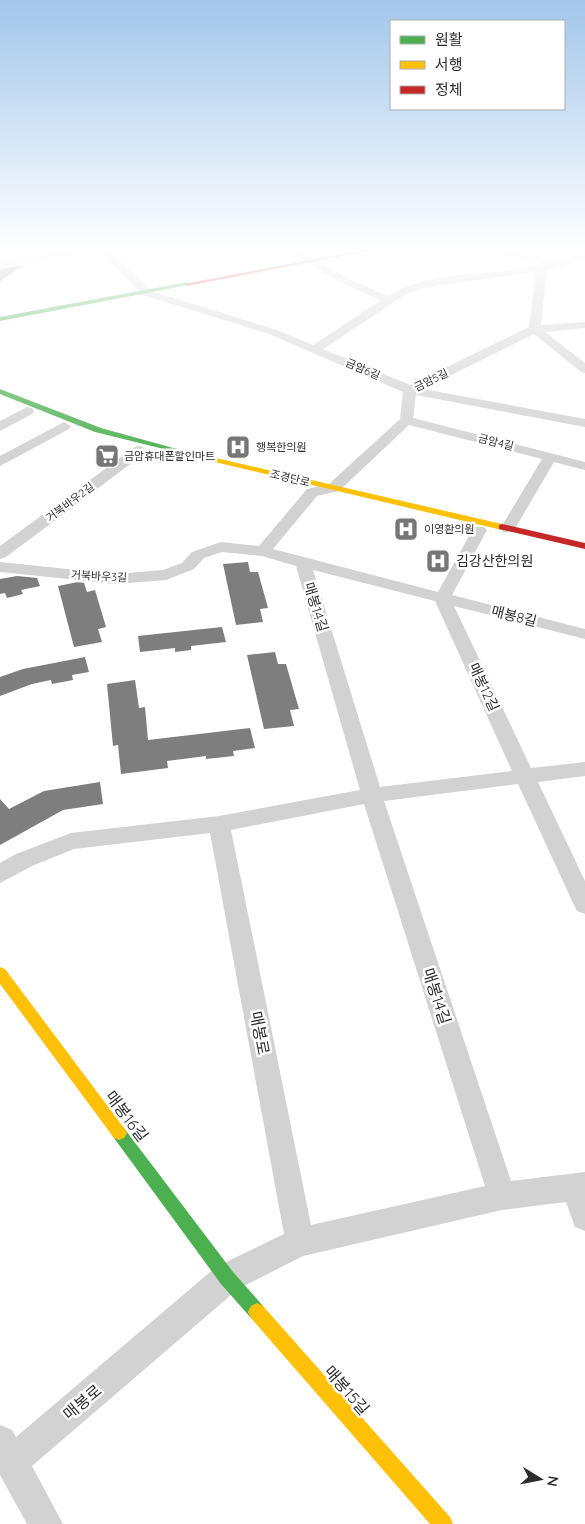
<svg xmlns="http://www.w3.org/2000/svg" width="585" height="1524" viewBox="0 0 585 1524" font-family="Quicksand,'Noto Sans KR',sans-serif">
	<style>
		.building { fill: #7e7e7e }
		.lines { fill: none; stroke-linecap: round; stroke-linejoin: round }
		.street { fill: #d2d2d2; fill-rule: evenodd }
		.fast { fill: #4caf50; fill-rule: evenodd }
		.slow { fill: #ffc107; fill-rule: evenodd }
		.jam { fill: #c62828; fill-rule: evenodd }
		.labels { text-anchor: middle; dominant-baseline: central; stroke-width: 5; stroke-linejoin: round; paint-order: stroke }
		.far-street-label { font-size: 11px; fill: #2d2d2d; stroke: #fff }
		.far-poi-label { font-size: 11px; fill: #2d2d2d; stroke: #fff; text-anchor: start }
		.poi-label { font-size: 14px; fill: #2d2d2d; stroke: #fff; text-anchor: start }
		.street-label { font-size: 14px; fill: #2d2d2d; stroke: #fff }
		.near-street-label { font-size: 16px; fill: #2d2d2d; stroke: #fff }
	</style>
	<rect width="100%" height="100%" fill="#fff"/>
	<path class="building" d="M 24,265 L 0,281 L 0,269 Z
		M 248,562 L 250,572 L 258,572 L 268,608 L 260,609 L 263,622 L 236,625 L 223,564 Z
		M 17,576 L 37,578 L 40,586 L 21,590 L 23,594 L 7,598 L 5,593 L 0,594 L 0,579 Z
		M 78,582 L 84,583 L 87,592 L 95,590 L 106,627 L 98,629 L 102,642 L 74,647 L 58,586 Z
		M 222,627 L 226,642 L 191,646 L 191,650 L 175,652 L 175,648 L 140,652 L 138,636 Z
		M 275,652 L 278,664 L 286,664 L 299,709 L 290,710 L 294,726 L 264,729 L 247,655 Z
		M 85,657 L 89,672 L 72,675 L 73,680 L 52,684 L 51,680 L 32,684 L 0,696 L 0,677 L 23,669 Z
		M 135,680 L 139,708 L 145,707 L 148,740 L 250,728 L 255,748 L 233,751 L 234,756 L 206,759 L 206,756 L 167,761 L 168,768 L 121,774 L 118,745 L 113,746 L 107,684 Z
		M 100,782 L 103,804 L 63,810 L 0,845 L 0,799 L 9,809 L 44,791 Z"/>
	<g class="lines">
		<path class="street" d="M 83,247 L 107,247 L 151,291 L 277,330 L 313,345 L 381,300 L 339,282 L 284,247 L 296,247 L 347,278 L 388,296 C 435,267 495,278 546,264 L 481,250 L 476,247 L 495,247 L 552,259 L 553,262 L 585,253 L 585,259 L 547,270 L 541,325 L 585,322 L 585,328 L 545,332 L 585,363 L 585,373 L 581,372 L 534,334 L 423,389 L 585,419 L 585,427 L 416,395 L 413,418 L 585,462 L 585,470 L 554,462 L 513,532 L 503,532 L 500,529 L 542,459 L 409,425 L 339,491 L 317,496 L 273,549 L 438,592 L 474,527 L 484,527 L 487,530 L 452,595 L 585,629 L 585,639 L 454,606 L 531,768 L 585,762 L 585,776 L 538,782 L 585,881 L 585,914 L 577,911 L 574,905 L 518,784 L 384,801 L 511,1181 L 585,1172 L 585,1231 L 575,1227 L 566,1202 L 502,1210 L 303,1256 L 238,1289 L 32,1466 L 63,1524 L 27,1524 L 0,1475 L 0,1425 L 12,1430 L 16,1437 L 216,1267 L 284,1234 L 210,833 L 74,849 L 32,866 L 0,883 L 0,863 L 16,854 L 71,833 L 219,816 L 360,790 L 296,566 L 262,556 L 222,552 L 204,558 L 194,569 L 166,580 L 116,584 L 0,572 L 0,562 L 116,574 L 163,570 L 182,563 L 192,552 L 221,542 L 259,546 L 307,489 L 329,484 L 400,419 L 403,392 L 269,334 L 143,295 L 99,250 L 0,267 L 0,261 ZM 536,272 L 529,327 L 410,385 L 323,349 L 406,294 L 426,287 ZM 313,570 L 435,601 L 512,771 L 380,787 ZM 364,804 L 485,1186 L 311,1225 L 231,830 Z
			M 27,407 L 32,408 L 34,411 L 32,414 L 0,431 L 0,421 Z
			M 64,422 L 71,426 L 69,429 L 0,466 L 0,456 Z
			M 140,446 L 147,450 L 145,453 L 6,557 L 0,559 L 0,546 L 135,447 Z"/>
		<path class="fast" d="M 187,282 L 190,284 L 189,285 L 0,321 L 0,317 Z
			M 0,389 L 101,428 L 184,451 L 180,453 L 95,432 L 0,394 Z
			M 119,1126 L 124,1128 L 233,1272 L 263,1306 L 266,1312 L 263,1318 L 257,1321 L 251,1318 L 221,1284 L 114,1138 L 111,1133 L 114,1128 Z"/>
		<path class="slow" d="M 177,449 L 502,524 L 506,527 L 502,530 L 177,453 Z
			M 0,967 L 5,969 L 124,1128 L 127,1133 L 124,1138 L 119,1140 L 114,1138 L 0,984 Z
			M 257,1303 L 263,1306 L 450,1517 L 453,1524 L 430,1524 L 251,1318 L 248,1312 L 251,1306 Z"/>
		<path class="jam" d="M 0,247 L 6,247 L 0,250 Z
			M 378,247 L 389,247 L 187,286 L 184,284 Z
			M 502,524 L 585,543 L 585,549 L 499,529 L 499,525 Z"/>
	</g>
	<linearGradient id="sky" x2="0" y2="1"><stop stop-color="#a2c6ea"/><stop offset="0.54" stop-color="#fff"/><stop offset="1" stop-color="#fff" stop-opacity="0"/></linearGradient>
	<rect width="585" height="460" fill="url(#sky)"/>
	<defs>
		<g id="hospital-square" transform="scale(1.25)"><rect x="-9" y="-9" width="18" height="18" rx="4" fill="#767676" stroke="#fff"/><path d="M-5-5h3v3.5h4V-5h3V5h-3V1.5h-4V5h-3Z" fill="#fff"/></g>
		<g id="supermarket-square" transform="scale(1.25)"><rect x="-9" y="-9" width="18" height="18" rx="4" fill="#767676" stroke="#fff"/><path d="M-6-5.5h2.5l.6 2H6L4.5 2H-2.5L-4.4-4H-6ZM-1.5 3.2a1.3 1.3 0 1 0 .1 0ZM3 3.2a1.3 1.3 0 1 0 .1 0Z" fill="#fff"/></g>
	</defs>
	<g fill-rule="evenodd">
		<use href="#hospital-square" x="238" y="447"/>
		<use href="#supermarket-square" x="107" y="456"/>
		<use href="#hospital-square" x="406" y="529"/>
		<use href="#hospital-square" x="438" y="561"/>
	</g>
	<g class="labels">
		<g class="far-street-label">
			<text transform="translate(363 369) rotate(23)">금암6길</text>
			<text transform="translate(431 380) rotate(-26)">금암5길</text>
			<text transform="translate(496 442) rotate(14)">금암4길</text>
			<text transform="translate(290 478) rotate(13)">조경단로</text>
			<text transform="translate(70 502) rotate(-37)">거북바우2길</text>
			<text transform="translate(99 576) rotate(3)">거북바우3길</text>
		</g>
		<g class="far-poi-label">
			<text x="256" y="447">행복한의원</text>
			<text x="124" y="456">금암휴대폰할인마트</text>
			<text x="424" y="529">이영환의원</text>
		</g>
		<g class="poi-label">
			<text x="456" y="561">김강산한의원</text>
		</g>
		<g class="street-label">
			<text transform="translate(316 607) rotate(73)">매봉14길</text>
			<text transform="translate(514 616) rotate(14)">매봉8길</text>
			<text transform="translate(484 687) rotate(65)">매봉12길</text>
		</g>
		<g class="near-street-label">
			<text transform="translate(437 996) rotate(72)">매봉14길</text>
			<text transform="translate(260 1033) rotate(79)">매봉로</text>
			<text transform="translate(127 1116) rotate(53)">매봉16길</text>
			<text transform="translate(347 1390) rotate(49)">매봉15길</text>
			<text transform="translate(82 1402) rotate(-40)">매봉로</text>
		</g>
	</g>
	<rect x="390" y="20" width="175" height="90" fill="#ffffff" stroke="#ababab"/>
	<rect x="400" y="36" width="25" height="8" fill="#4caf50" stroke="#ababab"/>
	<text x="435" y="45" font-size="15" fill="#2d2d2d">원활</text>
	<rect x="400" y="61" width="25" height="8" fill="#ffc107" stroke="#ababab"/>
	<text x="435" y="70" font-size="15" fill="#2d2d2d">서행</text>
	<rect x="400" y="86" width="25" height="8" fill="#c62828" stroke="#ababab"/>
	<text x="435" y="95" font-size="15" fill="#2d2d2d">정체</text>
	<g transform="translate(540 1479) rotate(100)" stroke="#ffffff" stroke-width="4" paint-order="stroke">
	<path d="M0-4L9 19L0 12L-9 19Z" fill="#2d2d2d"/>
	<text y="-8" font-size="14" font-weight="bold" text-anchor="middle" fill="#2d2d2d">N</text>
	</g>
</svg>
